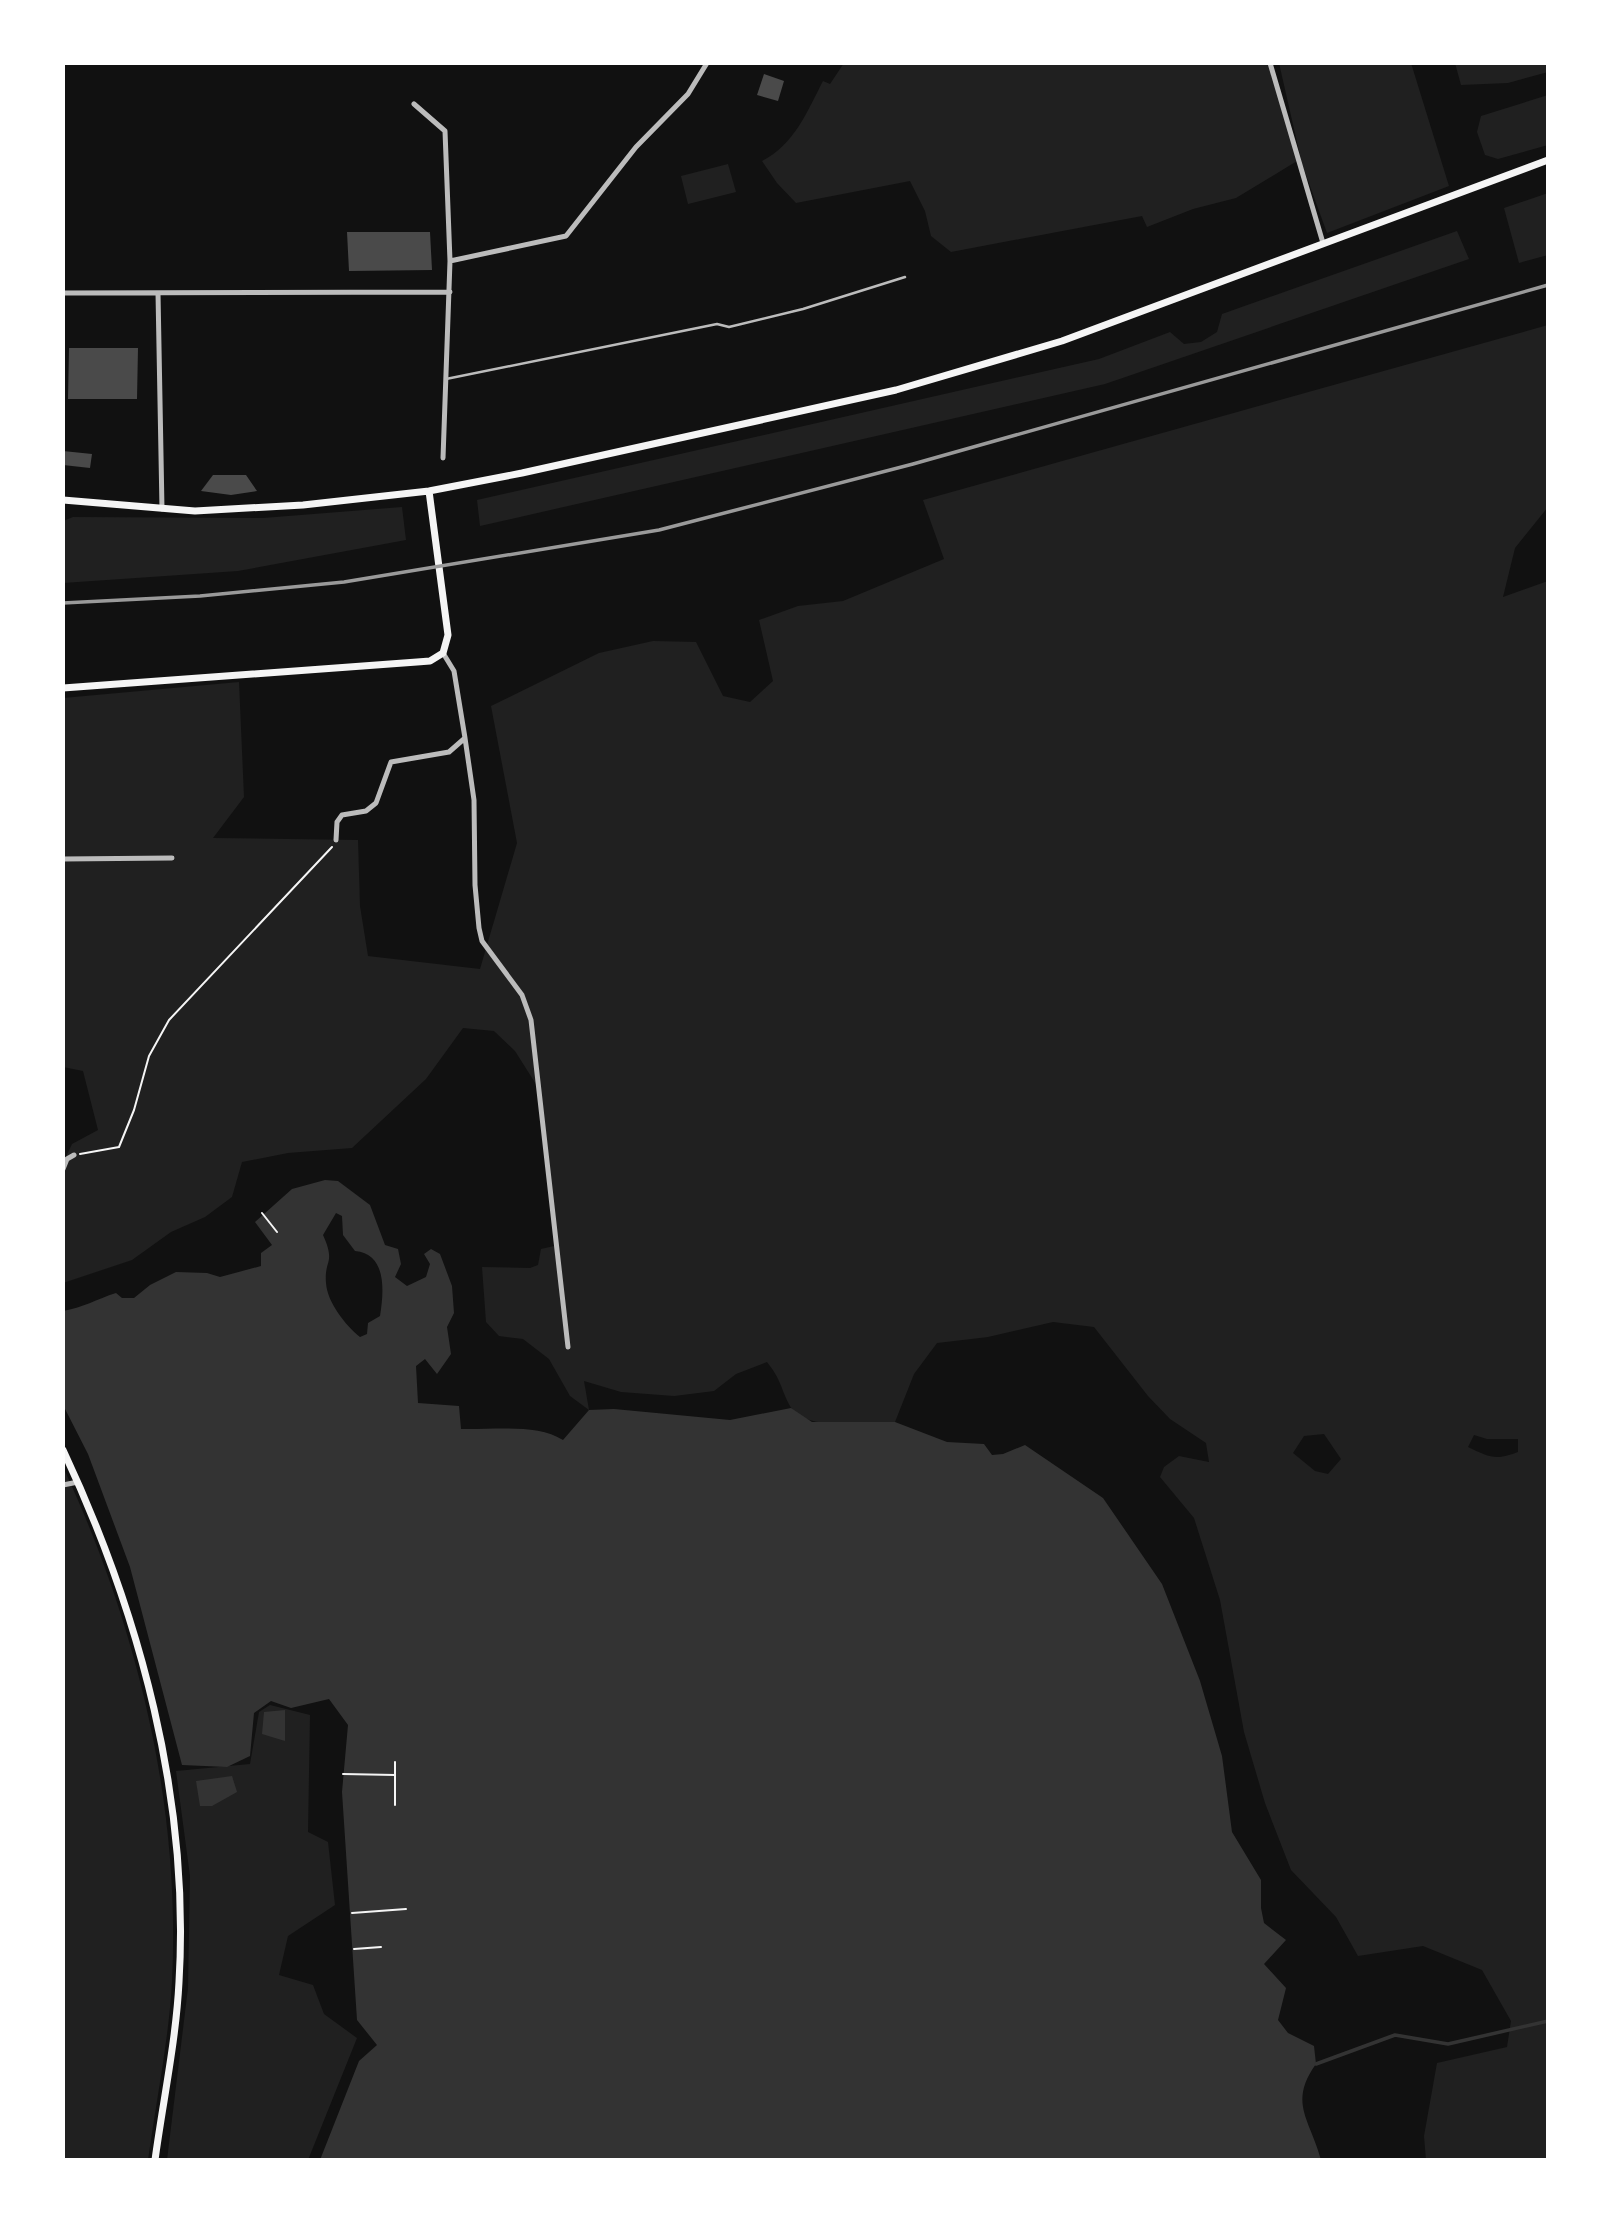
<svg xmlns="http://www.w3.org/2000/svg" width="1611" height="2223" viewBox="0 0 1611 2223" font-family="'Work Sans',sans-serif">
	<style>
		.green { fill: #202020; fill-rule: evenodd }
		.water { fill: #333; fill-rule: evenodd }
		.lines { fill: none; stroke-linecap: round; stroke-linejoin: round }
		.stream { stroke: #333; stroke-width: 3.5 }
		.building { fill: #4a4a4a }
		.path { stroke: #f5f5f5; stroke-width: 2 }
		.service { stroke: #bcbcbc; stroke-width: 2.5 }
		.minor { stroke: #bcbcbc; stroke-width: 5 }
		.secondary { stroke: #f5f5f5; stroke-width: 7 }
		.rail { stroke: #9a9a9a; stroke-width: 3.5 }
	</style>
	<rect width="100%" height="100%" fill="#111"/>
	<path class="green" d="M 844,63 L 1270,63 L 1297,161 L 1236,198 L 1193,209 L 1147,227 L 1142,216 L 951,252 L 931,236 L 925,211 L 910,181 L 796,203 L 777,183 L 762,161 C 794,145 807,112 823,81 L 830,84 Z
		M 1279,63 L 1411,63 L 1449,186 L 1327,233 L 1302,164 Z
		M 1455,63 L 1548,63 L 1548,72 L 1508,83 L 1461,85 Z
		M 1548,95 L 1548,145 L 1498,159 L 1485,155 L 1477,132 L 1481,116 Z
		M 728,164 L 736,192 L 688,204 L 681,176 Z
		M 1548,193 L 1548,255 L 1519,263 L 1504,208 Z
		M 1457,231 L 1469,259 L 1105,384 L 480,526 L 477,500 L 1099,359 L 1170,332 L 1184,344 L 1201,342 L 1217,332 L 1222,314 Z
		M 1548,325 L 1548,507 L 1515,548 L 1503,597 L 1548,581 L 1548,2160 L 1426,2160 L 1424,2136 L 1437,2063 L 1507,2047 L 1511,2021 L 1482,1970 L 1423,1946 L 1358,1956 L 1336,1917 L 1291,1870 L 1265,1803 L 1244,1732 L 1220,1600 L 1194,1518 L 1160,1477 L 1164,1467 L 1179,1456 L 1209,1462 L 1206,1443 L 1170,1419 L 1148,1396 L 1094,1327 L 1053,1322 L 988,1337 L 937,1343 L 914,1374 L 895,1422 C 869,1423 804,1432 790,1406 C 780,1387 782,1381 767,1362 L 736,1374 L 714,1391 L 674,1396 L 621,1392 L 584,1381 L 589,1410 L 570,1396 L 549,1359 L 523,1339 L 499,1336 L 486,1322 L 482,1267 L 530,1268 L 538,1265 L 541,1249 L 554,1246 L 539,1089 L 515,1051 L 494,1031 L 463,1028 L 426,1079 L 352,1148 L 288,1153 L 242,1162 L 232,1197 L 205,1217 L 171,1232 L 132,1260 L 63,1283 L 63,1163 L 72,1144 L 98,1130 L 83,1071 L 63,1067 L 63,698 L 239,682 L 244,797 L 213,838 L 358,840 L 360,906 L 368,956 L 480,969 L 517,843 L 491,706 L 599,653 L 653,641 L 696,642 L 723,696 L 750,702 L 773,681 L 759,620 L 798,606 L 843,601 L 944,559 L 923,500 ZM 1324,1434 L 1341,1459 L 1328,1474 L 1315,1471 L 1293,1453 L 1304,1436 ZM 1474,1435 L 1487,1439 L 1518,1439 L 1518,1452 C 1495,1461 1489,1457 1468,1447 Z
		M 402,507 L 406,540 L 238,571 L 63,583 L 63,521 L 73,517 L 263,518 Z
		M 63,1467 C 137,1625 181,1805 172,1981 C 169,2040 156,2101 148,2160 L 63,2160 Z
		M 270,1705 L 310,1715 L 308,1832 L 328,1842 L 335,1905 L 288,1936 L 279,1975 L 313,1985 L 324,2014 L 357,2038 L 308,2160 L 167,2160 L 188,1988 L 190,1876 L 176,1771 L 250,1764 L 259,1712 Z"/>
	<path class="water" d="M 325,1180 L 338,1181 L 370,1205 L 385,1245 L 398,1249 L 401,1264 L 395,1277 L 407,1286 L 426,1277 L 430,1264 L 424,1254 L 431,1249 L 440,1254 L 452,1286 L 454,1313 L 447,1327 L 451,1354 L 437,1374 L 425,1359 L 416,1366 L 418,1403 L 459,1406 L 461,1429 C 492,1430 537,1423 563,1440 L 589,1410 L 614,1409 L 730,1420 L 791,1408 L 812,1422 L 895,1422 L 947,1442 L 984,1444 L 992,1455 L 1003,1454 L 1025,1445 L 1103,1498 L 1162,1584 L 1200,1681 L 1222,1756 L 1232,1832 L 1261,1880 L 1261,1908 L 1264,1923 L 1286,1940 L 1264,1964 L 1286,1988 L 1278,2020 L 1288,2033 L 1314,2046 L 1316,2064 C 1288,2103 1310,2119 1321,2160 L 320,2160 L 359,2061 L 377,2045 L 357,2020 L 342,1792 L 348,1725 L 329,1699 L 291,1708 L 271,1701 L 254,1713 L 250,1756 L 227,1767 L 182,1765 L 130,1567 L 88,1454 L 63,1405 L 63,1311 C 82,1308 97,1299 116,1293 L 122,1298 L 134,1298 L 150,1285 L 176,1272 L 207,1273 L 220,1277 L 261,1266 L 261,1253 L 272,1245 L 255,1222 L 292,1189 ZM 336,1213 L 342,1216 L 343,1235 L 355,1251 C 387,1254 384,1291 380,1316 L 368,1323 L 367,1334 L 360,1337 C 346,1326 327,1302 326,1283 C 324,1259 336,1264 323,1235 Z
		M 285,1710 L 285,1741 L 262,1734 L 264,1712 Z
		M 232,1776 L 237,1792 L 212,1806 L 200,1806 L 196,1781 Z"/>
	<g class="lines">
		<path class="stream" d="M 1316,2064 L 1395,2035 L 1448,2044 L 1548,2021"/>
	</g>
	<path class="building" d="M 764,74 L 784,81 L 778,101 L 757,95 Z
		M 347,232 L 430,232 L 432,270 L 349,271 Z
		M 69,348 L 138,348 L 137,399 L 68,399 Z
		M 63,451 L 92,454 L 90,468 L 63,465 Z
		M 213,475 L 246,475 L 257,491 L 231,495 L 201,491 Z"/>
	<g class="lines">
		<path class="path" d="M 80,1154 L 119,1147 L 134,1110 L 149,1056 L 169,1020 L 332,847
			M 262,1213 L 277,1232
			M 343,1774 L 395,1775
			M 395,1805 L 395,1762
			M 352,1913 L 406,1909
			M 354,1949 L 381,1947"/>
		<path class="service" d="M 446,379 L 717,324 L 729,327 L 803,309 L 905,277"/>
		<path class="minor" d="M 1270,63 L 1323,243
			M 414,104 L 445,131 L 450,261 L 443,458
			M 450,261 L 566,236 L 636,147 L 688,94 L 707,63
			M 63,293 L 450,292
			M 158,293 L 162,509
			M 465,738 L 474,800 L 475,885 L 479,928 L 482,941 L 522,995 L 531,1020 L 568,1347
			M 336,840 L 337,822 L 342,815 L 366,811 L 376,803 L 391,762 L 449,752 L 465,738 L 454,671 L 443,653
			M 63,859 L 172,858
			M 63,1169 L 67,1159 L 74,1155
			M 63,1485 L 78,1482"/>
		<path class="secondary" d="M 63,500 L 195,511 L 303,505 L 429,491 L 522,473 L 896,390 L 1062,341 L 1548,160
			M 63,688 L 417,662 L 430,661 L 443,653 L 448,635 L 429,491
			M 63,1450 C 140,1614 190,1799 179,1982 C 176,2041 163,2101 155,2160"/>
		<path class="rail" d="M 63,603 L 200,596 L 344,582 L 659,530 L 913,464 L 1548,285"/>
	</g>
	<rect width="1611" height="2223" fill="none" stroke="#ffffff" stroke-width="130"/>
</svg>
